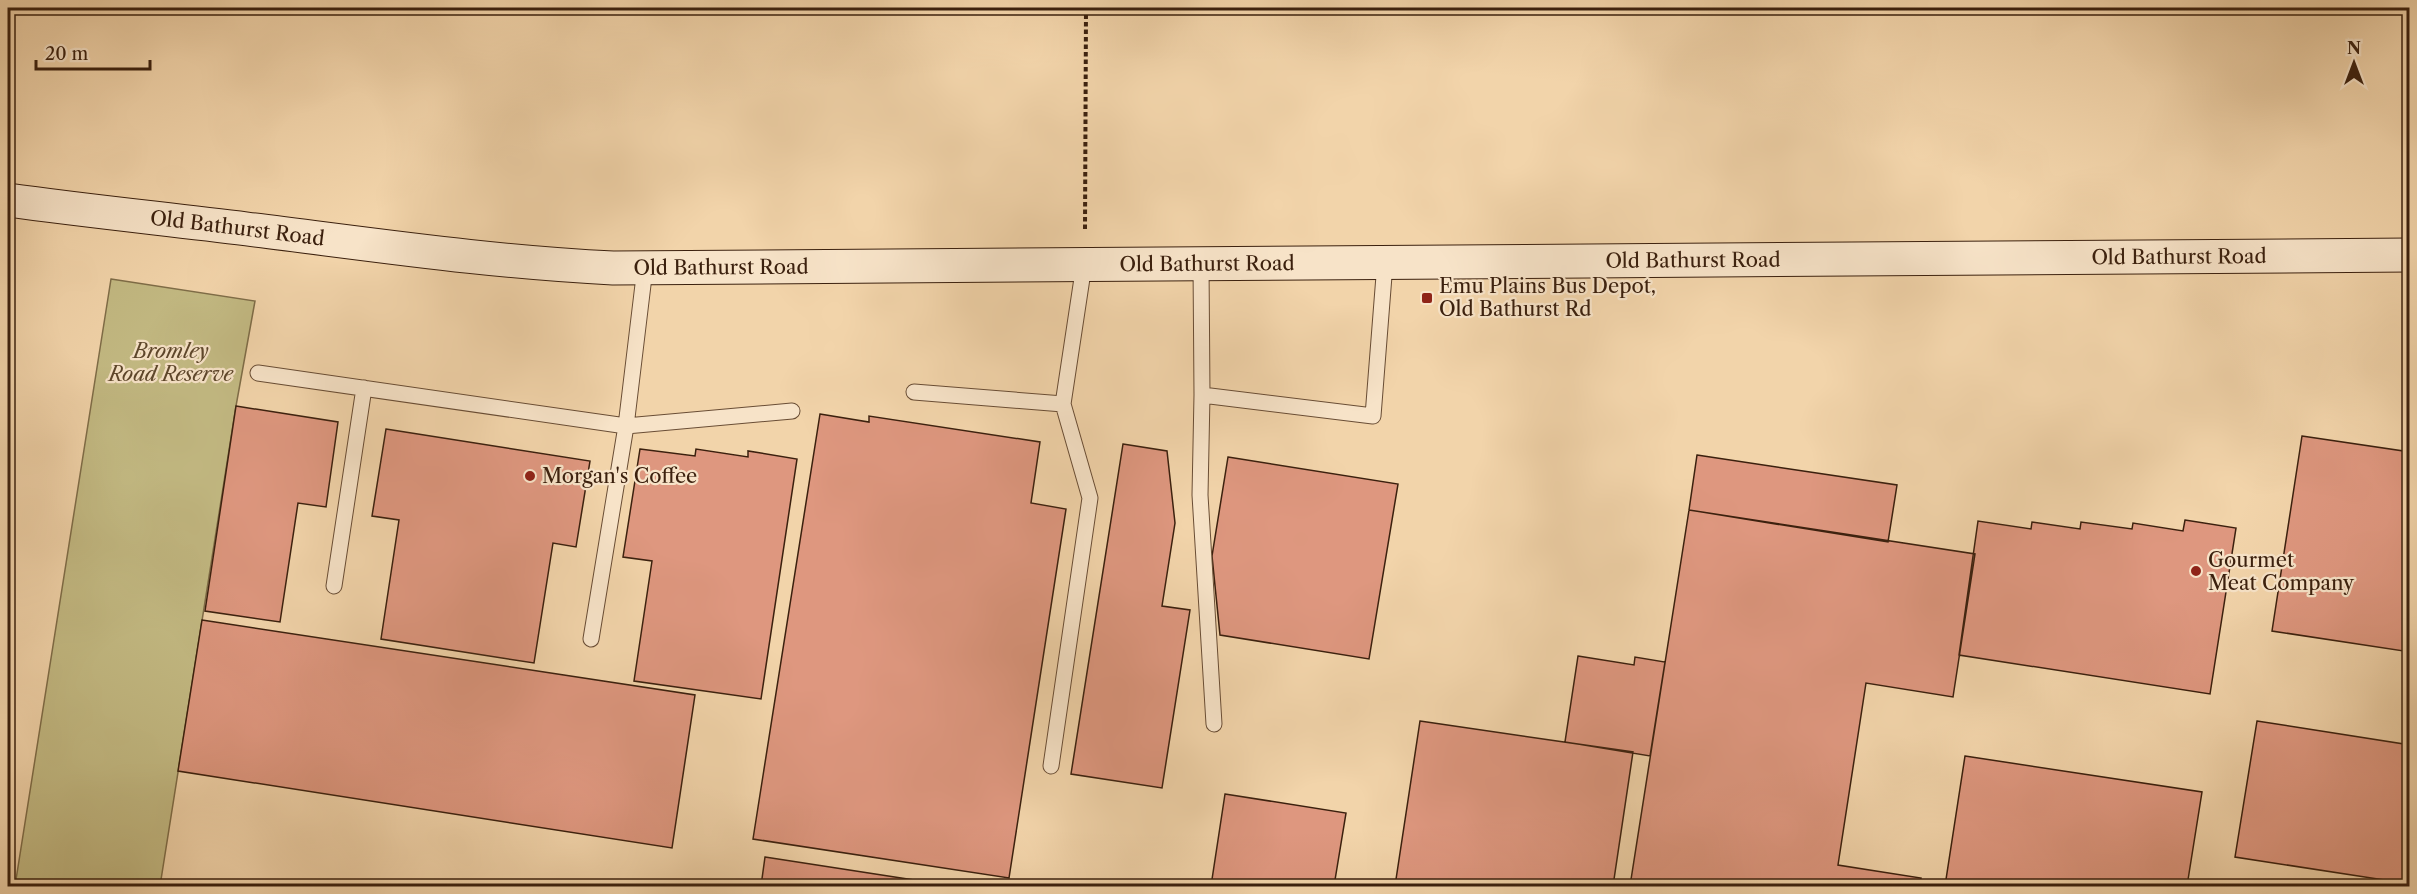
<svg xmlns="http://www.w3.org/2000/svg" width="2417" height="894" viewBox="0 0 2417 894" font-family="'Libre Caslon Text',serif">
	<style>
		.green { fill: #c3ba83; stroke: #7f6d48; stroke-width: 1.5 }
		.building { fill: #de977f; stroke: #3b200e; stroke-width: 1.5 }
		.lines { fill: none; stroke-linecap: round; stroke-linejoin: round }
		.service-casing { stroke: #694d35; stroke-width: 17 }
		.secondary-casing { stroke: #3b200e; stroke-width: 35 }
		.path { stroke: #3b200e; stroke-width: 4; stroke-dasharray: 4.5 3; stroke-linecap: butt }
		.service { stroke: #f7e3c8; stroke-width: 15 }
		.secondary { stroke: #f7e3c8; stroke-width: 33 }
		.poi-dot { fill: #8f2418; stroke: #f7e3c8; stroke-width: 2 }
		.labels { text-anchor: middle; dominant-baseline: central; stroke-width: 4.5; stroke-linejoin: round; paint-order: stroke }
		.street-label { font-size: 20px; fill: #3b200e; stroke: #f7e3c8 }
		.poi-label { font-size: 20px; fill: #3b200e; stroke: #f7e3c8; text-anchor: start }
		.park-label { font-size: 20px; font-style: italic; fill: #5d462b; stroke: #f7e3c8 }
	</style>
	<rect width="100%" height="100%" fill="#f2d4aa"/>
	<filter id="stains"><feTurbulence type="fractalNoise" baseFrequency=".00333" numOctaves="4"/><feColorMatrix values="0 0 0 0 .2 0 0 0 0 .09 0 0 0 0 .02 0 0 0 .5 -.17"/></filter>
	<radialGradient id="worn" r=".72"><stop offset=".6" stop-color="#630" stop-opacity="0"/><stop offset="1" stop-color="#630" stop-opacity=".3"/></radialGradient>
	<path class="green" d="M 111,279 L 255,301 L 236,406 L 160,886 L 15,886 Z"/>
	<path class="building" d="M 236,406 L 338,422 L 326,507 L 298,503 L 280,622 L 205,611 Z
		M 820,414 L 869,422 L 869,416 L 1040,442 L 1031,503 L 1066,509 L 1009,878 L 753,839 Z
		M 386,429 L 590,461 L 576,547 L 553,543 L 534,663 L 381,639 L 399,520 L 372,516 Z
		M 2302,436 L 2410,452 L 2410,652 L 2272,631 Z
		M 1123,444 L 1167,451 L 1175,523 L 1162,606 L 1190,610 L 1162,788 L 1071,774 Z
		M 640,449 L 695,456 L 696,449 L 748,457 L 748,451 L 797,459 L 761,699 L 634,681 L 652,561 L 623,557 Z
		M 1697,455 L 1897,485 L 1888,542 L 1689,510 Z
		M 1228,457 L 1398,484 L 1369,659 L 1220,635 L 1212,556 Z
		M 1689,510 L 1975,554 L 1953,697 L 1866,683 L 1838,865 L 1921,878 L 1919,886 L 1630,886 Z
		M 2185,520 L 2236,528 L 2210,694 L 1959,655 L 1978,521 L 2031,529 L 2032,522 L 2080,529 L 2081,522 L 2132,529 L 2133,523 L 2183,531 Z
		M 202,620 L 695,695 L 672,848 L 178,771 Z
		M 1578,656 L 1634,665 L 1635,657 L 1665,662 L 1650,756 L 1565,742 Z
		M 1420,721 L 1633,752 L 1613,886 L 1395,886 Z
		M 2257,721 L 2410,745 L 2410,884 L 2235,857 Z
		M 1965,756 L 2202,792 L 2187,886 L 1945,886 Z
		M 1225,794 L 1346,813 L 1334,886 L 1211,886 Z
		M 765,857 L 953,886 L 761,886 Z"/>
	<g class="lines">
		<g class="service-casing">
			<path id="service" d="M 1201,264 L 1202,395 L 1373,416 L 1385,263
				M 258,373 L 626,426 L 792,411
				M 914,392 L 1063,404 L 1084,265
				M 1202,395 L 1200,495 L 1214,724
				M 334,586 L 364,388
				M 591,639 L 626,426 L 645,268
				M 1051,766 L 1090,498 L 1063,404"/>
		</g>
		<g class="secondary-casing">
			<g id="secondary">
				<path id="s1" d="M 8,200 C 87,211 167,219 247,229 C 370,244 489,262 613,268 L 2410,255"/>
			</g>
		</g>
		<path class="path" d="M 1085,229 L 1086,8"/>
		<use href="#service" class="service"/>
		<use href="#secondary" class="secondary"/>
	</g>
	<g class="poi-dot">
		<rect x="1421" y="292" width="12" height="12" rx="3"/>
		<circle cx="530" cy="476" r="6"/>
		<circle cx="2196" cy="571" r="6"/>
	</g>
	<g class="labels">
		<g class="street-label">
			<text stroke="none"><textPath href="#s1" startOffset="231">Old Bathurst Road</textPath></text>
			<text stroke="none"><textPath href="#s1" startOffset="2175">Old Bathurst Road</textPath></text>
			<text stroke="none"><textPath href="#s1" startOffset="1689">Old Bathurst Road</textPath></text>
			<text stroke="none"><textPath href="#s1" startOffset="1203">Old Bathurst Road</textPath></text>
			<text stroke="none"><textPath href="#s1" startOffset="717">Old Bathurst Road</textPath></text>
		</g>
		<g class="poi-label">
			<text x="1439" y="286">Emu Plains Bus Depot,<tspan x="1439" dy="23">Old Bathurst Rd</tspan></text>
			<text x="542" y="476">Morgan's Coffee</text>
			<text x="2208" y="560">Gourmet<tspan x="2208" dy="23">Meat Company</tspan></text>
		</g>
		<g class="park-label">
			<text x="171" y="351">Bromley<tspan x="171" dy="23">Road Reserve</tspan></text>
		</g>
	</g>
	<rect width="2417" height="894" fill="none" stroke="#f2d4aa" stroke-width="30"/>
	<rect x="9" y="9" width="2399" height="876" fill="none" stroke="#3b200e" stroke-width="3"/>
	<rect x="15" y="15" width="2387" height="864" fill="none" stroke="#3b200e" stroke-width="1.5"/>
	<g transform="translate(2354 63)" stroke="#f7e3c8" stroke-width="4.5" paint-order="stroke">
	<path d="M0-4.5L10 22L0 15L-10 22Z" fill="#3b200e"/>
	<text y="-9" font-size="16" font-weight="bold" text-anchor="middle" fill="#3b200e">N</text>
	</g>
	<path d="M36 60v9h114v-9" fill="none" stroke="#3b200e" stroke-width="3"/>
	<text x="45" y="60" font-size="18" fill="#3b200e" stroke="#f7e3c8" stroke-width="4.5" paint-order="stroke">20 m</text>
	<rect width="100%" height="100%" filter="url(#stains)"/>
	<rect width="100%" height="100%" fill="url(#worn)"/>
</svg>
